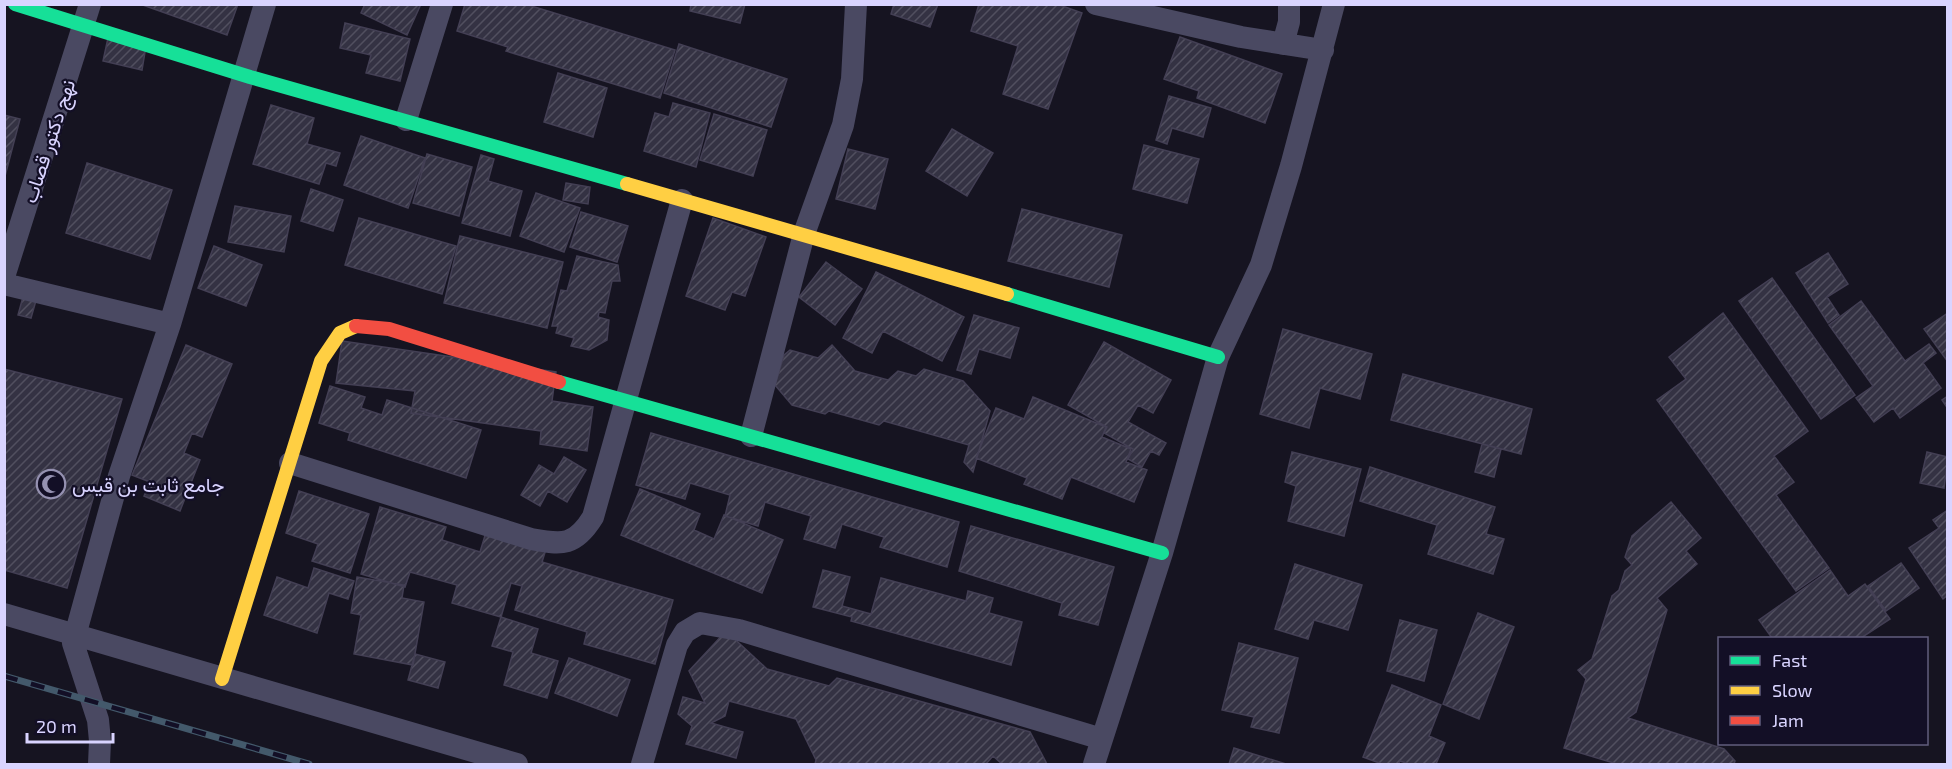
<svg xmlns="http://www.w3.org/2000/svg" width="1952" height="769" viewBox="0 0 1952 769" font-family="'Exo 2',Vazirmatn,sans-serif">
	<style>
		.building { fill: url(#building-hatch); stroke: #433f54; stroke-width: 1.5 }
		.lines { fill: none; stroke-linecap: round; stroke-linejoin: round }
		.street { stroke: #4a4962; stroke-width: 22 }
		.fast { stroke: #16e098; stroke-width: 14 }
		.slow { stroke: #ffcf43; stroke-width: 14 }
		.jam { stroke: #f24e42; stroke-width: 14 }
		.rail-casing { stroke: #43596b; stroke-width: 7 }
		.rail { stroke: #130f26; stroke-width: 4.5; stroke-dasharray: 14; stroke-linecap: butt }
		.labels { text-anchor: middle; dominant-baseline: central; stroke-width: 4.5; stroke-linejoin: round; paint-order: stroke }
		.street-label { font-size: 20px; fill: #d9d4ff; stroke: #130f26 }
		.poi-label { font-size: 20px; fill: #d9d4ff; stroke: #130f26; text-anchor: start }
	</style>
	<defs>
		<pattern id="building-hatch" width="6" height="6" patternUnits="userSpaceOnUse" patternTransform="scale(1.5)"><rect width="6" height="6" fill="#343243"/><path d="M-1 1l2-2M0 6l6-6M5 7l2-2" fill="none" stroke="#514f5f"/></pattern>
	</defs>
	<rect width="100%" height="100%" fill="#161421"/>
	<path class="building" d="M 140,4 L 238,4 L 227,35 Z
		M 365,4 L 421,4 L 407,35 L 361,13 Z
		M 465,4 L 525,4 L 675,50 L 660,98 L 506,51 L 508,47 L 457,31 Z
		M 691,4 L 745,4 L 740,23 L 690,11 Z
		M 894,4 L 938,4 L 930,27 L 891,14 Z
		M 979,4 L 1057,4 L 1082,13 L 1048,109 L 1003,94 L 1018,46 L 971,31 Z
		M 345,23 L 410,39 L 400,81 L 366,73 L 371,55 L 340,48 Z
		M 1180,37 L 1282,74 L 1265,123 L 1197,98 L 1199,91 L 1164,79 Z
		M 108,38 L 146,46 L 142,70 L 103,61 Z
		M 679,44 L 787,79 L 771,127 L 664,93 Z
		M 558,73 L 607,88 L 593,137 L 544,122 Z
		M 1169,96 L 1211,108 L 1203,137 L 1172,128 L 1167,144 L 1156,140 Z
		M 673,103 L 710,113 L 696,167 L 644,151 L 655,113 L 669,117 Z
		M 271,105 L 314,118 L 307,144 L 340,153 L 336,166 L 326,163 L 319,184 L 253,164 Z
		M 714,114 L 767,130 L 753,176 L 700,160 Z
		M 4,115 L 20,119 L 4,180 Z
		M 952,129 L 993,153 L 967,196 L 926,171 Z
		M 361,136 L 425,158 L 408,208 L 344,185 Z
		M 1144,145 L 1199,159 L 1187,203 L 1133,189 Z
		M 848,149 L 888,159 L 875,209 L 836,199 Z
		M 427,154 L 472,167 L 459,216 L 413,203 Z
		M 481,155 L 494,159 L 488,181 L 522,191 L 510,236 L 462,223 Z
		M 87,163 L 172,190 L 150,259 L 66,233 Z
		M 566,183 L 590,187 L 588,204 L 563,200 Z
		M 311,189 L 343,200 L 333,231 L 301,221 Z
		M 536,193 L 580,208 L 564,252 L 520,236 Z
		M 235,206 L 291,216 L 284,252 L 228,242 Z
		M 1022,209 L 1122,235 L 1109,287 L 1008,261 Z
		M 581,212 L 628,226 L 617,262 L 570,247 Z
		M 359,218 L 456,246 L 442,294 L 345,265 Z
		M 713,218 L 766,237 L 745,296 L 732,292 L 725,310 L 686,296 Z
		M 460,236 L 563,262 L 547,328 L 444,303 Z
		M 214,246 L 262,265 L 246,306 L 198,288 Z
		M 1828,253 L 1848,284 L 1827,297 L 1839,315 L 1828,323 L 1796,273 Z
		M 577,256 L 618,265 L 620,281 L 612,281 L 605,313 L 599,312 L 598,317 L 609,320 L 607,340 L 589,350 L 571,346 L 574,338 L 556,333 L 558,326 L 552,326 L 561,290 L 567,291 Z
		M 826,262 L 862,289 L 835,325 L 799,297 Z
		M 876,272 L 964,317 L 942,361 L 883,331 L 872,353 L 843,338 Z
		M 1772,278 L 1855,395 L 1821,419 L 1739,301 Z
		M 26,286 L 39,290 L 31,318 L 18,315 Z
		M 1861,301 L 1905,361 L 1929,344 L 1936,353 L 1923,363 L 1941,388 L 1900,418 L 1893,408 L 1874,422 L 1856,398 L 1873,386 L 1829,325 Z
		M 1723,313 L 1808,431 L 1774,456 L 1794,482 L 1776,495 L 1829,568 L 1796,591 L 1657,400 L 1686,379 L 1669,357 Z
		M 1948,313 L 1948,362 L 1924,329 Z
		M 974,315 L 1019,328 L 1010,358 L 979,349 L 971,374 L 957,370 Z
		M 1283,329 L 1372,354 L 1360,399 L 1320,388 L 1309,428 L 1260,414 Z
		M 342,341 L 556,372 L 552,401 L 593,407 L 587,451 L 540,444 L 541,431 L 411,413 L 415,391 L 336,383 Z
		M 1104,342 L 1171,380 L 1153,413 L 1138,405 L 1128,422 L 1166,443 L 1159,455 L 1151,451 L 1142,467 L 1128,459 L 1133,449 L 1104,433 L 1107,427 L 1068,405 Z
		M 186,345 L 232,364 L 202,437 L 192,433 L 184,453 L 200,460 L 180,511 L 144,496 L 150,482 L 132,475 Z
		M 832,345 L 855,371 L 888,380 L 898,371 L 916,376 L 924,369 L 963,381 L 990,411 L 973,472 L 964,462 L 969,445 L 884,421 L 879,425 L 829,411 L 825,414 L 792,405 L 775,385 L 784,355 L 790,350 L 818,358 Z
		M 4,369 L 122,399 L 67,588 L 4,570 Z
		M 1403,374 L 1532,409 L 1521,454 L 1391,420 Z
		M 330,386 L 365,397 L 361,408 L 382,415 L 387,400 L 481,430 L 466,478 L 348,440 L 350,433 L 319,423 Z
		M 1948,396 L 1948,409 L 1942,400 Z
		M 1033,397 L 1106,427 L 1102,437 L 1131,449 L 1126,462 L 1147,470 L 1134,502 L 1071,477 L 1062,499 L 1024,484 L 1027,478 L 976,458 L 996,408 L 1024,419 Z
		M 651,433 L 959,522 L 947,567 L 880,547 L 884,537 L 842,524 L 835,548 L 804,539 L 811,516 L 765,502 L 758,526 L 725,516 L 730,495 L 690,483 L 685,499 L 636,485 Z
		M 1482,444 L 1501,449 L 1494,477 L 1475,472 Z
		M 1292,452 L 1361,469 L 1344,536 L 1288,521 L 1296,486 L 1285,482 Z
		M 1927,452 L 1948,457 L 1944,488 L 1920,483 Z
		M 564,457 L 586,470 L 567,502 L 548,491 L 540,506 L 521,495 L 539,465 L 554,474 Z
		M 1370,467 L 1495,507 L 1486,534 L 1504,539 L 1493,574 L 1428,554 L 1437,525 L 1360,501 Z
		M 640,489 L 700,514 L 694,530 L 714,539 L 724,515 L 783,540 L 762,593 L 621,535 Z
		M 299,491 L 369,514 L 350,573 L 312,561 L 318,544 L 286,533 Z
		M 1671,502 L 1701,538 L 1686,551 L 1697,564 L 1657,598 L 1667,610 L 1636,712 L 1628,718 L 1724,749 L 1735,761 L 1734,764 L 1617,764 L 1564,748 L 1586,679 L 1578,670 L 1592,659 L 1612,596 L 1619,590 L 1625,571 L 1632,565 L 1625,557 L 1632,536 Z
		M 380,507 L 446,527 L 442,540 L 480,552 L 487,529 L 547,546 L 542,562 L 673,600 L 655,664 L 584,644 L 587,632 L 515,610 L 522,586 L 511,583 L 501,617 L 452,603 L 457,585 L 410,572 L 405,587 L 361,574 Z
		M 1948,510 L 1948,595 L 1943,599 L 1909,548 L 1939,528 L 1933,520 Z
		M 971,526 L 1114,567 L 1098,625 L 1059,615 L 1062,603 L 959,571 Z
		M 1901,563 L 1919,588 L 1886,611 L 1868,586 Z
		M 1295,564 L 1362,585 L 1348,630 L 1314,620 L 1308,639 L 1275,629 Z
		M 314,568 L 354,581 L 348,599 L 329,593 L 317,633 L 264,615 L 277,577 L 308,588 Z
		M 823,570 L 850,577 L 842,606 L 871,614 L 881,578 L 966,601 L 968,591 L 993,598 L 989,613 L 1022,622 L 1011,665 L 851,621 L 852,617 L 813,607 Z
		M 1830,570 L 1848,596 L 1865,584 L 1890,619 L 1861,638 L 1772,638 L 1759,620 Z
		M 357,577 L 404,585 L 402,598 L 424,602 L 413,665 L 354,654 L 361,615 L 351,613 Z
		M 1478,613 L 1514,627 L 1479,719 L 1443,704 Z
		M 501,617 L 538,629 L 531,653 L 558,661 L 547,698 L 504,685 L 513,652 L 492,646 Z
		M 1400,620 L 1437,630 L 1424,681 L 1387,671 Z
		M 726,631 L 767,669 L 829,686 L 837,678 L 1030,732 L 1047,764 L 1002,764 L 993,756 L 986,764 L 815,764 L 816,760 L 796,719 L 729,701 L 725,716 L 711,723 L 743,732 L 736,758 L 686,744 L 692,726 L 678,714 L 683,697 L 705,703 L 689,671 Z
		M 1239,643 L 1298,658 L 1279,733 L 1251,727 L 1254,717 L 1222,710 Z
		M 415,654 L 445,662 L 438,688 L 408,680 Z
		M 569,658 L 630,680 L 617,716 L 555,693 Z
		M 1392,685 L 1441,705 L 1429,736 L 1445,743 L 1436,764 L 1409,764 L 1400,761 L 1398,764 L 1382,764 L 1363,757 Z
		M 1234,748 L 1286,764 L 1229,764 Z"/>
	<g class="lines">
		<path class="street" d="M 1096,4 L 1241,37 L 1323,50
			M 1283,44 L 1289,22 L 1289,4
			M 406,120 L 442,4
			M 4,277 L 90,4
			M 4,284 L 170,324
			M 751,436 L 804,234 L 843,125 L 852,79 L 856,4
			M 290,463 L 531,539 C 563,545 575,546 593,517 L 682,200
			M 4,614 L 517,764
			M 99,764 L 100,741 L 98,720 L 73,643 L 119,476 L 170,324 L 265,4
			M 642,764 L 677,645 L 685,632 L 700,623 L 739,630 L 1102,739
			M 1094,764 L 1162,553 L 1218,357 L 1261,265 L 1291,166 L 1334,4"/>
		<path class="fast" d="M 15,4 L 250,77 L 627,184
			M 1007,294 L 1218,357
			M 559,382 L 1162,553"/>
		<path class="slow" d="M 627,184 L 1007,294
			M 222,679 L 321,361 L 340,333 L 356,326"/>
		<path class="jam" d="M 356,326 L 389,329 L 559,382"/>
		<g class="rail-casing">
			<path id="rail" d="M 4,676 L 309,764"/>
		</g>
		<use href="#rail" class="rail"/>
	</g>
	<defs>
		<g id="mosque-ring" transform="scale(1.5)"><circle r="9.5" fill="#130f26" stroke="#9591b1" stroke-width="1.5"/><path d="M3.5-4.9A6 6 0 1 0 3.5 4.9A5 5 0 1 1 3.5-4.9Z" fill="#9591b1"/></g>
	</defs>
	<g fill-rule="evenodd">
		<use href="#mosque-ring" x="51" y="484"/>
	</g>
	<g class="labels">
		<g class="street-label">
			<text transform="translate(48 141) rotate(-72)">نهج دكتور قصاب</text>
		</g>
		<g class="poi-label">
			<text x="72" y="484">جامع ثابت بن قیس</text>
		</g>
	</g>
	<rect width="1952" height="769" fill="none" stroke="#d9d4ff" stroke-width="12"/>
	<rect x="1718" y="637" width="210" height="108" fill="#130f26" stroke="#625e7d" stroke-width="1.5"/>
	<rect x="1730" y="656" width="30" height="9" fill="#16e098" stroke="#625e7d" stroke-width="1.5"/>
	<text x="1772" y="667" font-size="18" fill="#d9d4ff">Fast</text>
	<rect x="1730" y="686" width="30" height="9" fill="#ffcf43" stroke="#625e7d" stroke-width="1.5"/>
	<text x="1772" y="697" font-size="18" fill="#d9d4ff">Slow</text>
	<rect x="1730" y="716" width="30" height="9" fill="#f24e42" stroke="#625e7d" stroke-width="1.5"/>
	<text x="1772" y="727" font-size="18" fill="#d9d4ff">Jam</text>
	<path d="M27 733v9h86v-9" fill="none" stroke="#d9d4ff" stroke-width="3"/>
	<text x="36" y="733" font-size="18" fill="#d9d4ff" stroke="#130f26" stroke-width="4.5" paint-order="stroke">20 m</text>
</svg>
